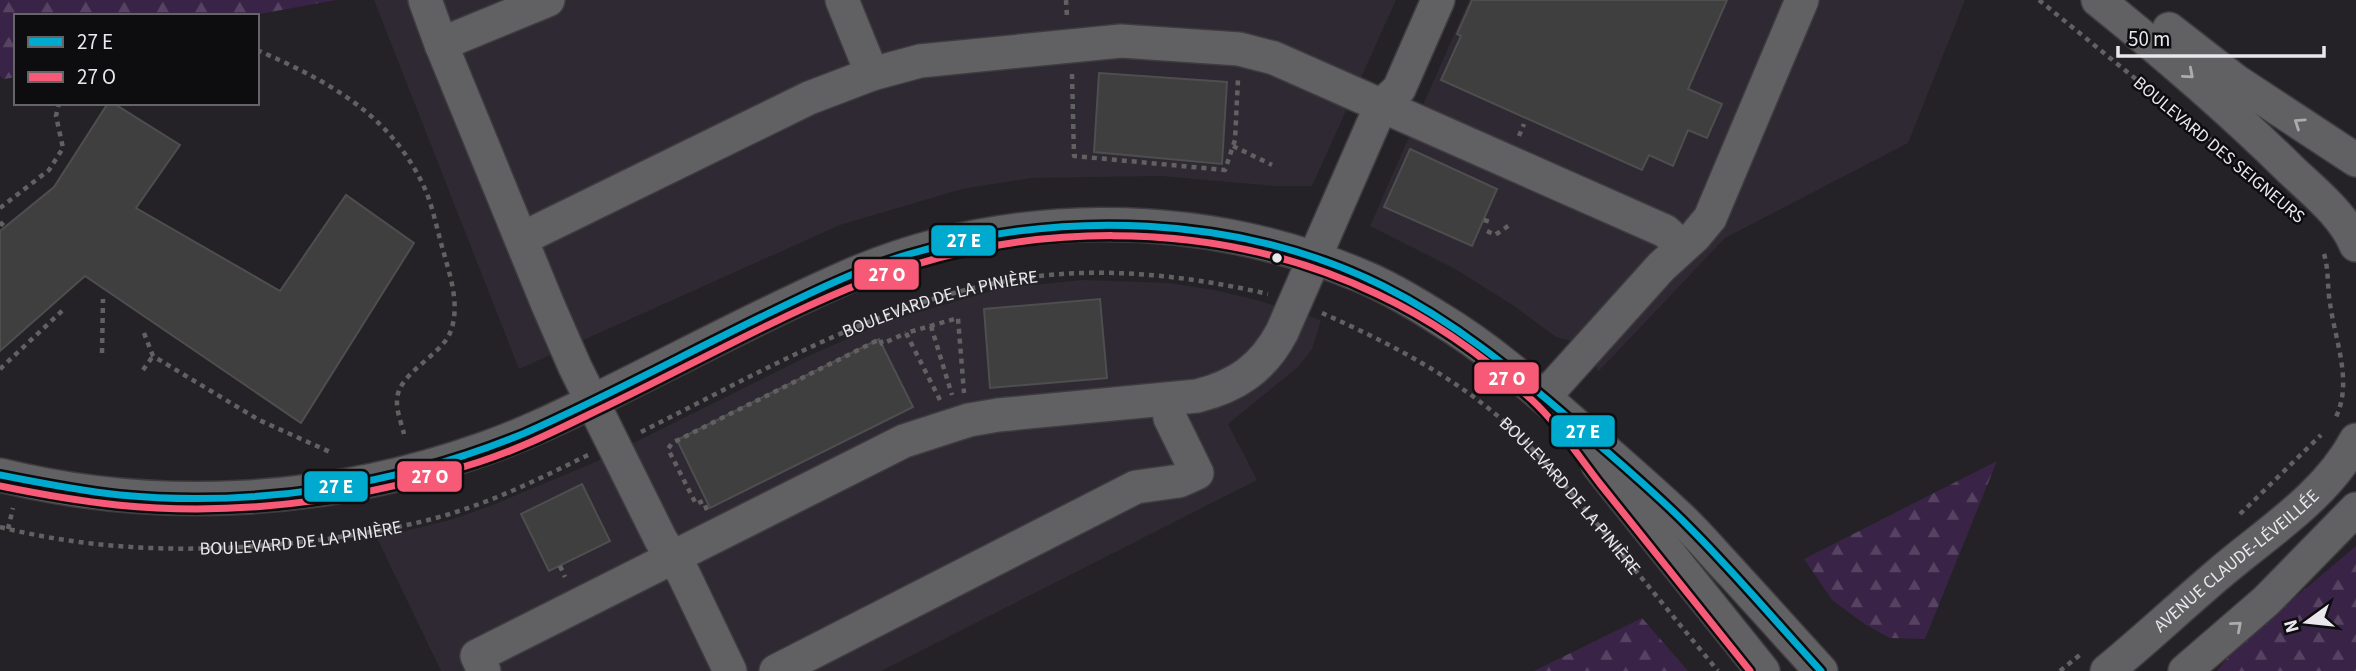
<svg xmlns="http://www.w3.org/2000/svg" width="2356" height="671" viewBox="0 0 2356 671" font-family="'Source Sans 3',sans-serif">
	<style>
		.built { fill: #2e2933 }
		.forest { fill: url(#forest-firs) }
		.building { fill: #403f40; stroke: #4e4e4e; stroke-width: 2 }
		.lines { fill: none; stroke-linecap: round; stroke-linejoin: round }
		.minor-casing { stroke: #3e3c3f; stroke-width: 36 }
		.path { stroke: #626162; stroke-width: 4.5; stroke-dasharray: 5 5; stroke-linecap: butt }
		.minor { stroke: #616062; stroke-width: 33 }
		.bus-1-casing { stroke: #0d0c0e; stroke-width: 12 }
		.bus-2-casing { stroke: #0d0c0e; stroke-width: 12 }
		.bus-1 { stroke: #00a9ce; stroke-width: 7 }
		.bus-2 { stroke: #f75a77; stroke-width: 7 }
		.oneway { stroke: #acabae }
		.bus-dot { fill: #eae8ec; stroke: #0d0c0e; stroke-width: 2.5 }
		.labels { text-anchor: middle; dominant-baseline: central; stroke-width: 5; stroke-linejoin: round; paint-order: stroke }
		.street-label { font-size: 18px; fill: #eae8ec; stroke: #0d0c0e }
		.line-badge { stroke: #0d0c0e; stroke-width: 2.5 }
		.badge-label { font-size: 19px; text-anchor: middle; font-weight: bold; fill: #fff }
	</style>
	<defs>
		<pattern id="forest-firs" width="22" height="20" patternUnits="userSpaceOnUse" patternTransform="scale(1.75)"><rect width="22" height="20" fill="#392346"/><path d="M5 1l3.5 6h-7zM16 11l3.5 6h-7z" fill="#564361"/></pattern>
	</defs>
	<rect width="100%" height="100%" fill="#242226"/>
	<path class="built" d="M 374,0 L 1396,0 L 1312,186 L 1274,186 L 1161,176 L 1031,178 L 962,189 L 840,225 L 519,369 Z
		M 1469,0 L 1965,0 L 1908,143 L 1725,238 L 1598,372 L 1596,366 L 1571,341 L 1556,337 L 1514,306 L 1457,270 L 1370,226 Z
		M 1083,280 L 1170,283 L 1214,290 L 1257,300 L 1321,320 L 1312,349 L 1298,367 L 1228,424 L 1257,480 L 881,671 L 441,671 L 377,538 L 450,520 L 490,506 L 593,463 L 804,358 L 885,322 L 1002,288 Z"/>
	<path class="forest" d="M 0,0 L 336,0 L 248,16 L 16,16 L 16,77 L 4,79 L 0,76 Z
		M 1997,461 L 1925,639 L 1890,638 L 1866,625 L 1832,600 L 1804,559 Z
		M 2356,546 L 2356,671 L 2217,671 L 2236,647 Z
		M 1642,618 L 1688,671 L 1534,671 Z"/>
	<path class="building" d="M 1472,0 L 1727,0 L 1688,89 L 1722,104 L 1707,138 L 1688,130 L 1673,166 L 1649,155 L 1642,170 L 1441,80 L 1461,36 L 1457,34 Z
		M 1099,73 L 1227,82 L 1222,164 L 1094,152 Z
		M 108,103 L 113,103 L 180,145 L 136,208 L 280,291 L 346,195 L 414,243 L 301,423 L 85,276 L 0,351 L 0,231 L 54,187 Z
		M 1410,149 L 1497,189 L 1472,246 L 1384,207 Z
		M 1100,299 L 1107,378 L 990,388 L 984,309 Z
		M 879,339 L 913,407 L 710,508 L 677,440 Z
		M 582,484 L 610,541 L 549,571 L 521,514 Z"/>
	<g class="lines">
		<g class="minor-casing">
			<g id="minor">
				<path d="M 425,0 L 441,44"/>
				<path d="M 548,0 L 441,44 L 548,305 L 575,367 L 661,540 L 683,573 L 730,671"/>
				<path d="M 842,0 L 872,74"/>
				<path d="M 2098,0 C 2165,54 2229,109 2290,169 C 2314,192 2343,214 2356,245"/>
				<path d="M 2169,29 L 2236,81 L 2356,160"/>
				<path d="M 521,239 L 809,98 L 872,74 L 920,61 L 1121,41 L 1239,49 L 1274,58 L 1665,231 L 1682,246"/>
				<path d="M 1544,397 L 1661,267 L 1695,236 L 1710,218 L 1802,0"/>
				<path d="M 1598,465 L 1763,671"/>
				<path d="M 0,475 C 159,514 328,504 483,449 C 521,436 558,418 595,400 C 677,360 758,316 842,279 C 1003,207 1197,207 1359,275 C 1387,286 1415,303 1440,319 C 1493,351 1538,392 1584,432 C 1615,459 1646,486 1676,514 C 1696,532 1713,553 1732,573 C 1762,606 1791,638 1821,671"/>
				<path d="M 484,671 L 477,656 L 904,441 L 969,420 L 998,415 L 1197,396 C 1237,386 1263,368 1282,332 L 1373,124 L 1382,105 L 1399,89 L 1438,0"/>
				<path d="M 776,671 L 1136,487 L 1179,481 L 1197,473 L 1170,418 L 1167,400"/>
				<path id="s4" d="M 2107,671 C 2146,639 2183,604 2221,572 C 2268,532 2326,496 2356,440"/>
				<path d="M 2185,671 L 2266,601 L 2356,509"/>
			</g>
		</g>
		<g class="path">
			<path d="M 1066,0 L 1067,17"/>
			<path d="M 2039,0 L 2224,151"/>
			<path d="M 257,50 C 328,81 391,114 425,189 C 433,207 437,230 443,250 C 450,276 461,306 450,333 C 439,358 395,374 397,403 C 397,413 402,425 404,434"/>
			<path d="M 1072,74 L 1074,156 L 1225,170 L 1235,140 L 1238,79"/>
			<path d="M 1519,136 L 1524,124"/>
			<path d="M 1233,146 L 1272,165"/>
			<path d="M 0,208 L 49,170 L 63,148 L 56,116 L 59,103"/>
			<path d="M 1484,220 L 1491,222"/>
			<path d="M 0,222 L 5,227"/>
			<path d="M 1487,231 L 1495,235 L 1511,224"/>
			<path d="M 2324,254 C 2329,270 2327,287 2330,303 C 2335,341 2353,381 2336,417"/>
			<path id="s1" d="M 1322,313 C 1376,337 1432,365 1479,401 C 1522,433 1556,475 1590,515 C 1633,567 1675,619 1718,671"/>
			<path d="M 931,326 L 952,395"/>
			<path d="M 144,333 L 153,356 L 259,420 L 330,452"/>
			<path d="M 102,353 L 103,299"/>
			<path d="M 0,369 L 63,310"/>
			<path d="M 143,370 L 153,356"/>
			<path d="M 940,400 L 906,333 L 958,318 L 964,393"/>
			<path id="s2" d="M 641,432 C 763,371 887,298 1025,278 C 1104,266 1190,276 1268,294"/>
			<path d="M 707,510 L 703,501 L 696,504 L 668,449 L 672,443 L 880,339 L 882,344 L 906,333"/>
			<path d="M 2240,514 L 2321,435"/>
			<path id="s3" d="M 0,527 C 108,554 217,553 327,539 C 372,532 418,525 462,510 C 505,496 547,475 588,455"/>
			<path d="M 8,529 L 13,508"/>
			<path d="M 560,566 L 565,577"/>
			<path d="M 2060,671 L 2081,654"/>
		</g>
		<use href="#minor" class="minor"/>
		<g class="bus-1-casing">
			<path id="bus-1" d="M 0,475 C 40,483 80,491 120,495 C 257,508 399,485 525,433 C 606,397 683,355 761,317 C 808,294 856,270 906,255 C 1059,209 1239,214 1383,286 C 1453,321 1513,370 1572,421 C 1611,456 1652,489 1689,527 C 1735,573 1777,623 1821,671"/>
		</g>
		<g class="bus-2-casing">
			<path id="bus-2" d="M 0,486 C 39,494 78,501 117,505 C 239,517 363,500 479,462 C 517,450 553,432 588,415 C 675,374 759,326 847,289 C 1014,219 1212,215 1377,294 C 1433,320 1487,359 1532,400 C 1558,424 1579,457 1601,485 C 1650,547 1700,609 1750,671"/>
		</g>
		<use href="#bus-1" class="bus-1"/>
		<use href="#bus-2" class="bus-2"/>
	</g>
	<defs><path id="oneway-chevron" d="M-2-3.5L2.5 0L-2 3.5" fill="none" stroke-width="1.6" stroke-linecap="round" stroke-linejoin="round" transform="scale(1.75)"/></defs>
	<g class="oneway">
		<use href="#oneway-chevron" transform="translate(2189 74) rotate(41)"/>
		<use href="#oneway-chevron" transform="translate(2299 123) rotate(-146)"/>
		<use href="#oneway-chevron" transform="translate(2237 626) rotate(-41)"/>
	</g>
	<circle class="bus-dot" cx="1277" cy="258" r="6"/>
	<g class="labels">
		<g class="street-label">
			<text transform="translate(2219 150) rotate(40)">BOULEVARD DES SEIGNEURS</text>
			<text stroke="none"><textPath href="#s2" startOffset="327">BOULEVARD DE LA PINIÈRE</textPath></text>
			<text stroke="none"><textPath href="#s1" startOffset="312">BOULEVARD DE LA PINIÈRE</textPath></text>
			<text stroke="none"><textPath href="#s3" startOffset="303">BOULEVARD DE LA PINIÈRE</textPath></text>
			<text stroke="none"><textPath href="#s4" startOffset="170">AVENUE CLAUDE-LÉVEILLÉE</textPath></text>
		</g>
	</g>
	<g class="line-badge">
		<rect x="930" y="224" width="67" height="33" rx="7" fill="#00a9ce"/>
		<rect x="853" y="258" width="67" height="33" rx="7" fill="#f75a77"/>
		<rect x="1473" y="361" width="67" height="34" rx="7" fill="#f75a77"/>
		<rect x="1550" y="414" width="66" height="34" rx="7" fill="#00a9ce"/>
		<rect x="396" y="460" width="67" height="33" rx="7" fill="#f75a77"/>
		<rect x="303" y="470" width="66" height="33" rx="7" fill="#00a9ce"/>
	</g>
	<g class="badge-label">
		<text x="964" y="247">27 E</text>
		<text x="887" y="281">27 O</text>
		<text x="1507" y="385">27 O</text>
		<text x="1583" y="438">27 E</text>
		<text x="430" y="483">27 O</text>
		<text x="336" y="493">27 E</text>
	</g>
	<rect x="14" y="14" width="245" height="91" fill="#0d0c0e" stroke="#656467" stroke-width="2"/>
	<rect x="28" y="37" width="35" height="10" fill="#00a9ce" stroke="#656467" stroke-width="2"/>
	<text x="77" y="49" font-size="21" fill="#eae8ec">27 E</text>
	<rect x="28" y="72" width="35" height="10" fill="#f75a77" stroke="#656467" stroke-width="2"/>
	<text x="77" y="84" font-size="21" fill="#eae8ec">27 O</text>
	<g transform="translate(2307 622) rotate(255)" stroke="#0d0c0e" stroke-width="5" paint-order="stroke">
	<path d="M0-5L12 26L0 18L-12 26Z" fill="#eae8ec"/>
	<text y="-10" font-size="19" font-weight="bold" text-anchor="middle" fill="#eae8ec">N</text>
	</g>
	<path d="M2118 46v10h206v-10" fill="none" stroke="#eae8ec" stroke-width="3.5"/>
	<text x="2128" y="46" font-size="21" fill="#eae8ec" stroke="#0d0c0e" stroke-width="5" paint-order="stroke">50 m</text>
</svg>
